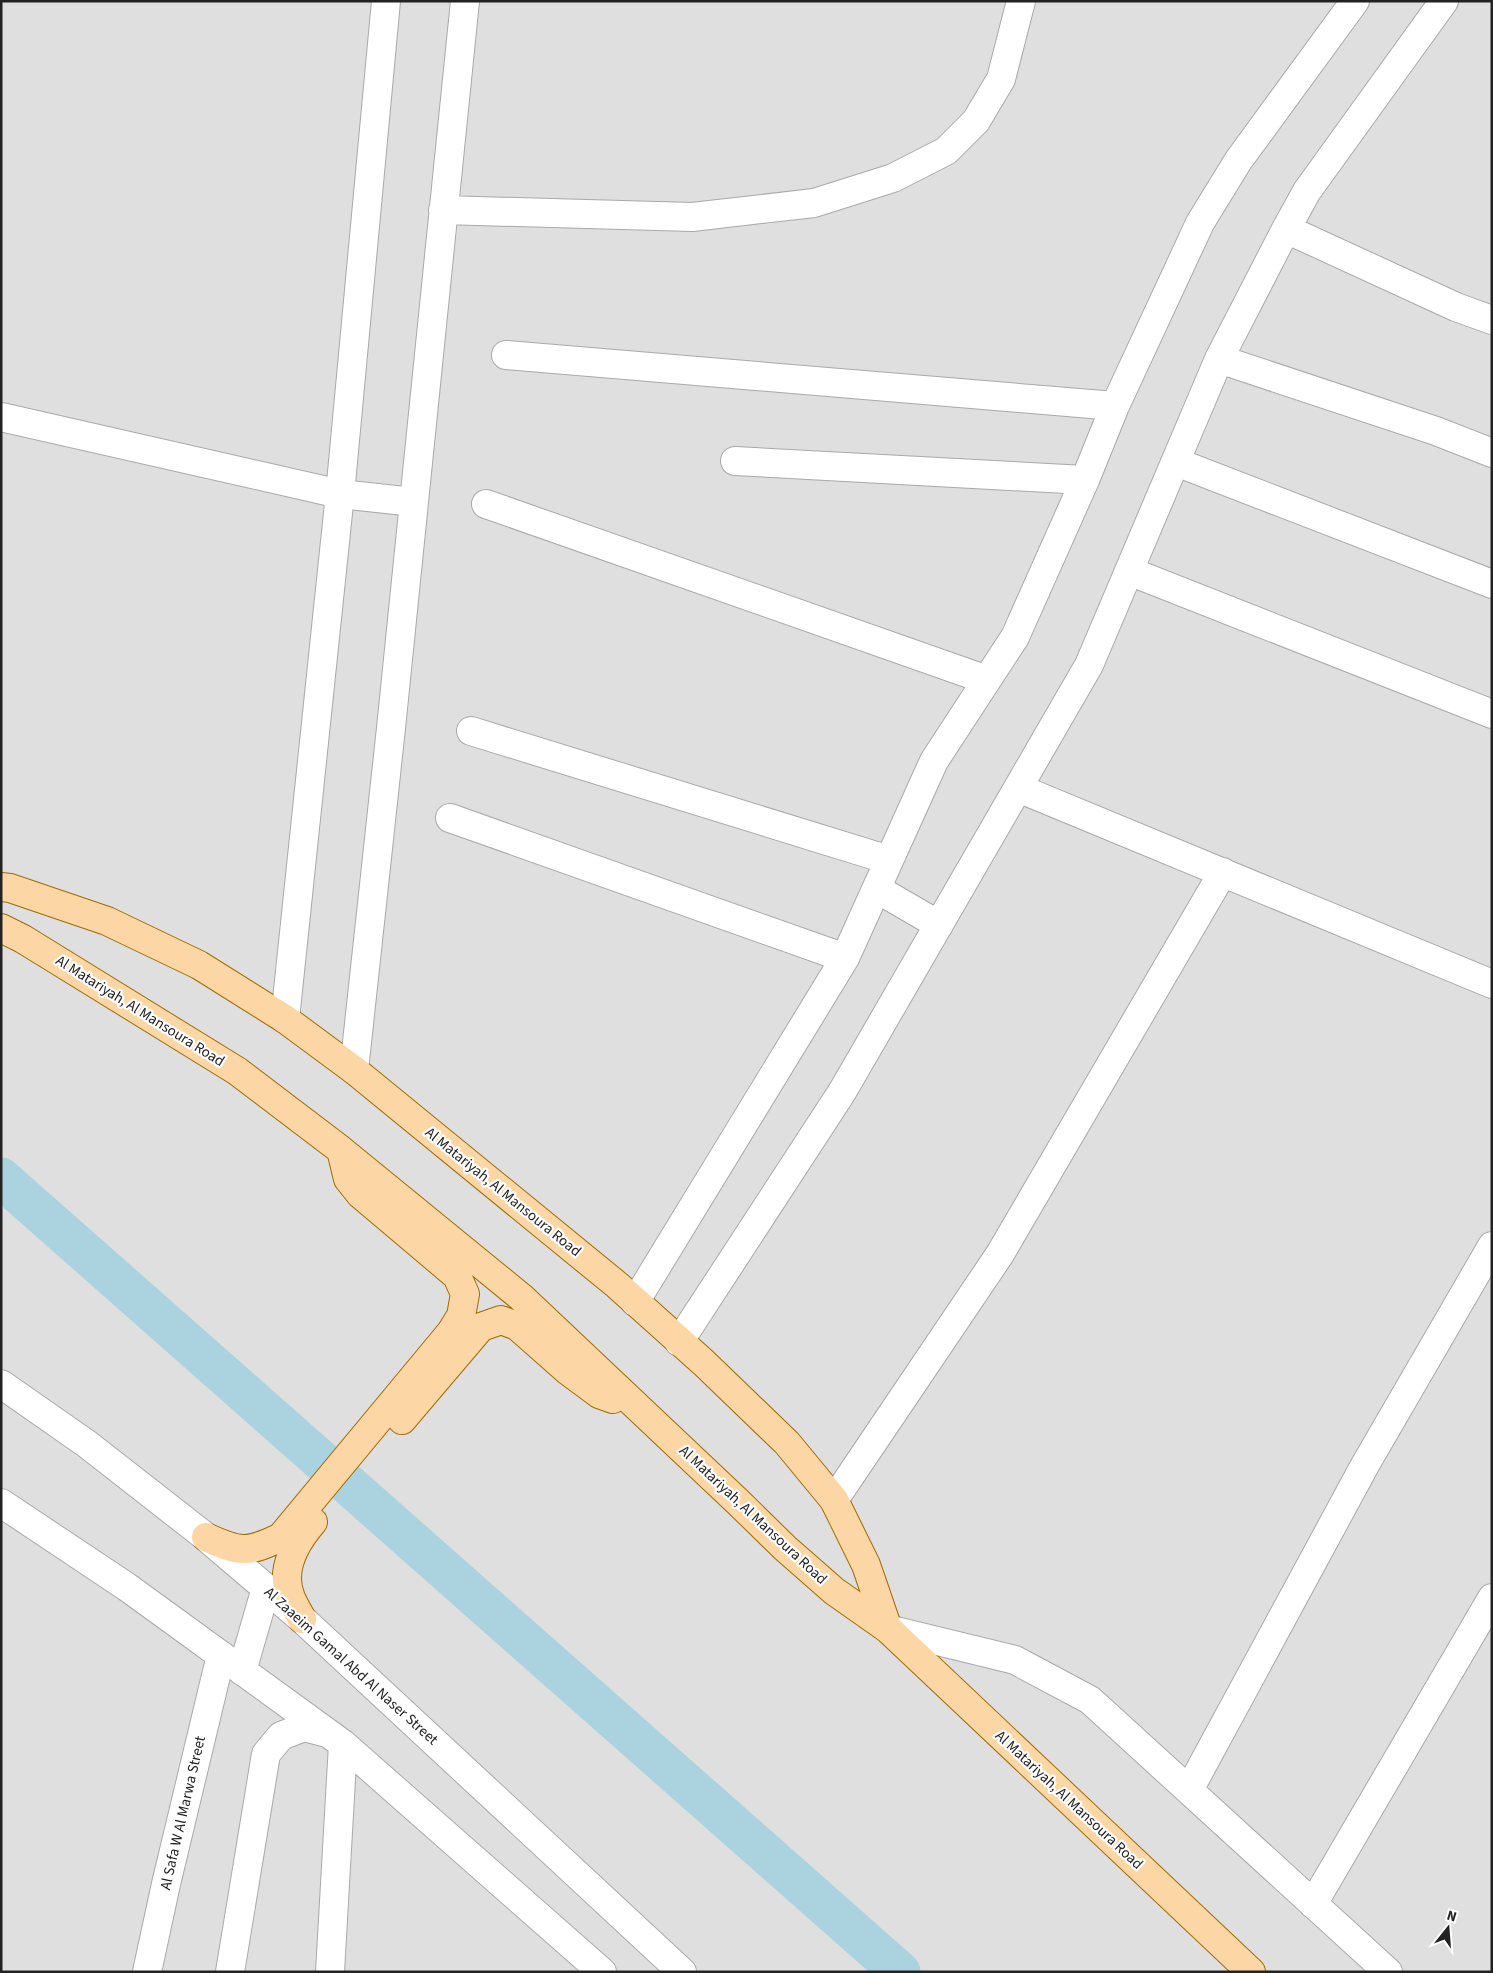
<svg xmlns="http://www.w3.org/2000/svg" width="1493" height="1973" viewBox="0 0 1493 1973" font-family="'Source Sans 3',sans-serif">
	<style>
		.residential { fill: #e0dfdf }
		.lines { fill: none; stroke-linecap: round; stroke-linejoin: round }
		.canal { stroke: #aad3df; stroke-width: 41 }
		.minor-casing { stroke: #a9a9a9; stroke-width: 30 }
		.major-casing { stroke: #a06b00; stroke-width: 30 }
		.minor { stroke: #fff; stroke-width: 28 }
		.major { stroke: #fcd6a4; stroke-width: 28 }
		.labels { text-anchor: middle; dominant-baseline: central; stroke-width: 4.5; stroke-linejoin: round; paint-order: stroke }
		.street-label { font-size: 15px; fill: #222; stroke: #fff }
	</style>
	<rect width="100%" height="100%" fill="#f2efe9"/>
	<path class="residential" d="M 1,1 L 1492,1 L 1492,1972 L 1,1972 Z"/>
	<g class="lines">
		<path class="canal" d="M 1,1178 L 900,1972"/>
		<g class="minor-casing">
			<path id="minor" d="M 443,210 L 692,217 L 814,203 L 893,178 L 946,151 L 976,121 L 1001,79 L 1021,1
				M 1286,229 L 1456,307 L 1492,320
				M 506,355 L 1115,406
				M 1219,359 L 1436,431 L 1492,453
				M 1,417 L 340,494 L 414,502
				M 735,461 L 1085,480
				M 1176,462 L 1492,584
				M 486,504 L 987,680
				M 1129,571 L 1492,714
				M 471,731 L 889,860
				M 1018,788 L 1492,984
				M 450,818 L 845,958
				M 877,889 L 939,925
				M 285,1019 L 340,494 L 386,1
				M 354,1070 L 391,728 L 465,1
				M 635,1302 L 845,958 L 934,761 L 1015,637 L 1085,480 L 1115,406 L 1200,223 L 1238,161 L 1355,1
				M 679,1342 L 842,1092 L 1089,665 L 1219,359 L 1286,229 L 1307,191 L 1444,1
				M 1,1384 L 87,1444 L 206,1537 L 302,1619 L 682,1972
				M 834,1500 L 1000,1254 L 1223,872
				M 1,1503 L 127,1587 L 343,1744 L 602,1972
				M 888,1629 L 1015,1660 L 1090,1700 L 1388,1972
				M 242,1671 L 266,1588
				M 1189,1790 L 1365,1465 L 1492,1246
				M 1313,1904 L 1492,1598
				M 147,1972 L 166,1884 L 221,1655
				M 230,1972 L 266,1754 L 281,1736 L 304,1727 L 327,1733
				M 330,1972 L 343,1744"/>
		</g>
		<g class="major-casing">
			<path id="major" d="M 1,887 L 10,888 L 107,921 L 199,965 L 285,1019 L 354,1070 L 617,1285 L 704,1363 L 787,1443 L 834,1500 L 866,1565 L 888,1629
				M 1,928 L 23,939 L 237,1071 L 341,1150 L 521,1297 L 738,1502 L 785,1548 L 834,1591 L 888,1629 L 1251,1972
				M 402,1420 L 481,1327 L 501,1320 L 517,1326 L 568,1371 L 599,1394 L 613,1399
				M 206,1537 C 240,1553 248,1553 281,1537 L 451,1332 L 461,1316 L 465,1294 L 457,1276 L 360,1194 L 348,1179 L 341,1150
				M 302,1619 C 298,1612 294,1605 291,1598 C 279,1570 295,1543 313,1522"/>
		</g>
		<use href="#minor" class="minor"/>
		<use href="#major" class="major"/>
	</g>
	<g class="labels">
		<g class="street-label">
			<text transform="translate(140 1011) rotate(32)">Al Matariyah, Al Mansoura Road</text>
			<text transform="translate(503 1192) rotate(39)">Al Matariyah, Al Mansoura Road</text>
			<text transform="translate(753 1515) rotate(43)">Al Matariyah, Al Mansoura Road</text>
			<text transform="translate(351 1666) rotate(42)">Al Zaaeim Gamal Abd Al Naser Street</text>
			<text transform="translate(1069 1800) rotate(43)">Al Matariyah, Al Mansoura Road</text>
			<text transform="translate(183 1813) rotate(-77)">Al Safa W Al Marwa Street</text>
		</g>
	</g>
	<rect width="1493" height="1973" fill="none" stroke="#222222" stroke-width="5"/>
	<g transform="translate(1448 1928) rotate(17)" stroke="#ffffff" stroke-width="4" paint-order="stroke">
	<path d="M0-4L9 19L0 12L-9 19Z" fill="#222222"/>
	<text y="-8" font-size="14" font-weight="bold" text-anchor="middle" fill="#222222">N</text>
	</g>
</svg>
